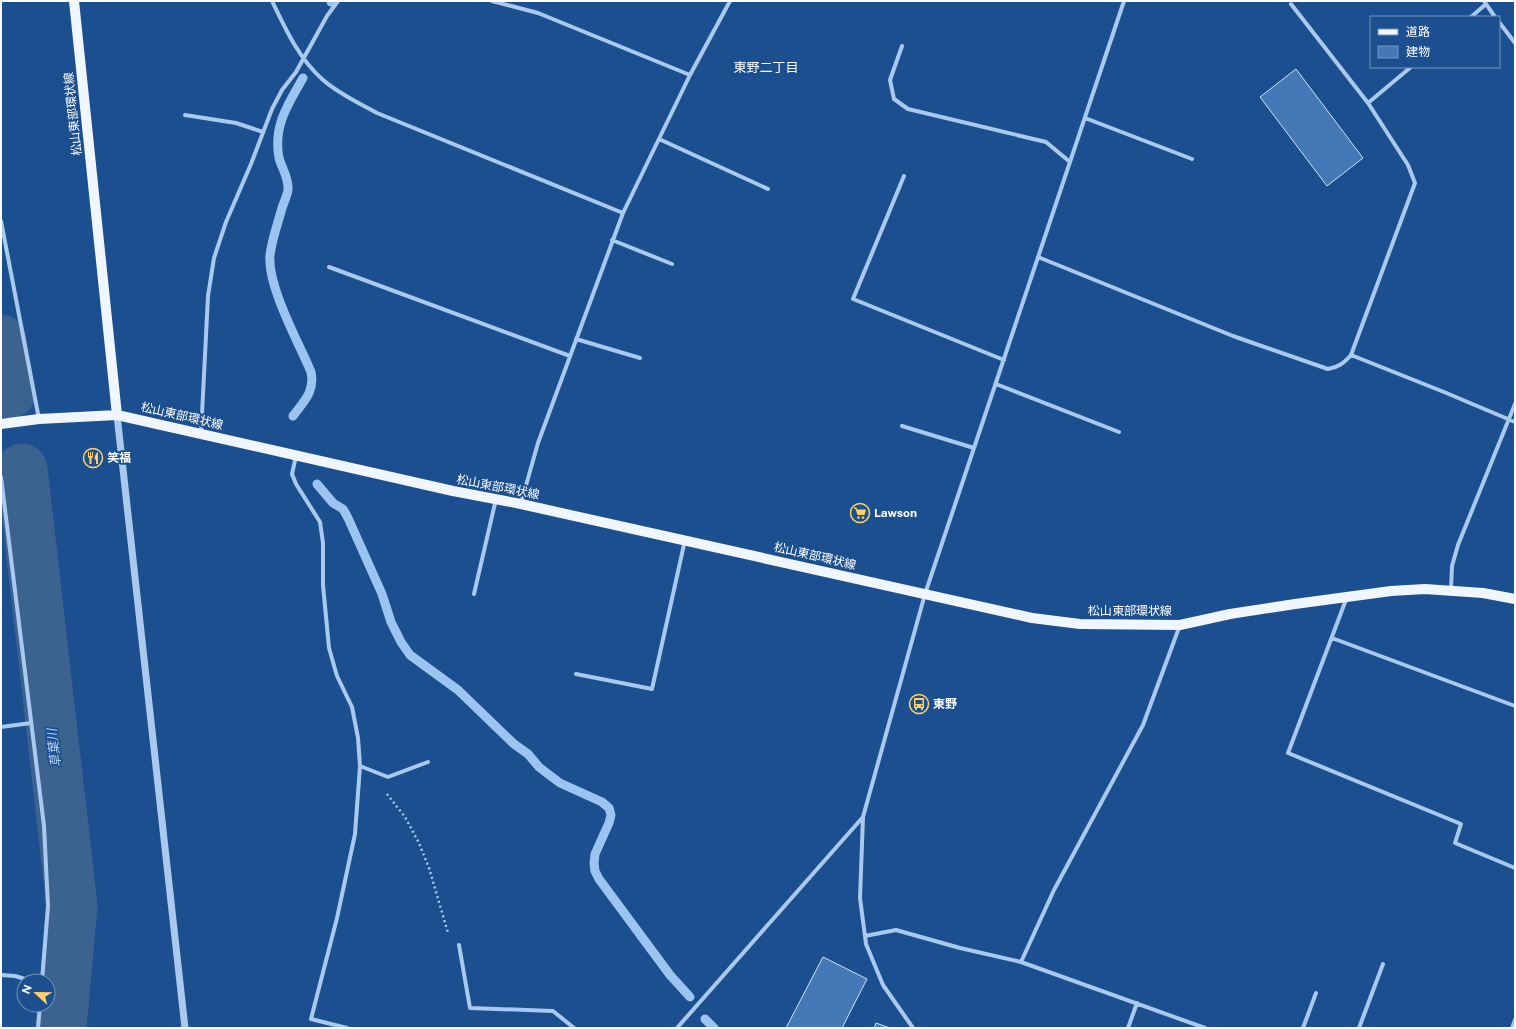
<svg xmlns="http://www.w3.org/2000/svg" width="1516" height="1029" viewBox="0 0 1516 1029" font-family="'Public Sans','Noto Sans JP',sans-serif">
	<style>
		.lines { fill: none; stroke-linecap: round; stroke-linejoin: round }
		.stream { stroke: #9cc4f0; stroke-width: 9 }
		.river { stroke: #3c6290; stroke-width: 51 }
		.building { fill: #4478b7; stroke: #cfe3fa }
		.path { stroke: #a9c9ee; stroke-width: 2.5; stroke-dasharray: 2 3; stroke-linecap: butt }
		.minor { stroke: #a9c9ee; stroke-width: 4 }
		.tertiary { stroke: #a9c9ee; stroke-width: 7 }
		.primary { stroke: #f0f6ff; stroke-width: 10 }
		.labels { text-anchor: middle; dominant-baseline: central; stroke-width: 3.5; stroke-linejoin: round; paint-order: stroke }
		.street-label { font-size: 12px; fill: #fff; stroke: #1b4f8f }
		.poi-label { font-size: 12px; font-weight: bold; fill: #fff; stroke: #1b4f8f; text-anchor: start }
		.neighbourhood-label { font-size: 13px; fill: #fff; stroke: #1b4f8f }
		.water-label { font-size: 13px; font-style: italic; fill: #b5d3f5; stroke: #1b4f8f }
	</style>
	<rect width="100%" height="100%" fill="#1b4f8f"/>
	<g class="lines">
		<path class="stream" d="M 331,1 L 331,2
			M 293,416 C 304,401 315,392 311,372 C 299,343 267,286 270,255 C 272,239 278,223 282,208 C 284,202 287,196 288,190 C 289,178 282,169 279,158 C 273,126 288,104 303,78
			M 317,484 L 333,503 L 343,509 L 348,518 L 382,594 L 391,622 L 401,642 L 410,655 L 458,690 L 514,744 L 528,754 L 539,767 L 548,774 L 560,783 L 602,802 L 609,808 L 611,815 L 609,823 L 595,854 L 594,863 L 595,871 L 599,879 L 670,975 L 690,997
			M 705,1019 L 714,1028"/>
		<path class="river" d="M 1,340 L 10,393
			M 22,469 L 72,906 L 61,1028"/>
	</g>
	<path class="building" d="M 1296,69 L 1363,158 L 1327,186 L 1260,97 Z
		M 823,957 L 867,979 L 842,1028 L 786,1028 Z
		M 876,1023 L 890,1028 L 874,1028 Z"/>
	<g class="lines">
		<path class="path" d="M 387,794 L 405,817 L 419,843 L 429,868 L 448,933"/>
		<path class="minor" d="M 272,1 C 285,28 299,59 322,79 C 337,93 359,103 377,113 L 623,213
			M 492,1 L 538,13 L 690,75
			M 1484,1 L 1495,17
			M 1471,17 L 1486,4
			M 1499,22 L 1515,43
			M 902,46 L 890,80 L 894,99 L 908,109 L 1046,142 L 1070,162
			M 1368,103 L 1411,67
			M 185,115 L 236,123 L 263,132
			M 1085,118 L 1192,159
			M 659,139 L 768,189
			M 904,176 L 853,299 L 1004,360
			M 1,221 L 39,419
			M 612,240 L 672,264
			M 1038,257 L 1233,336 L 1328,369 C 1339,367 1344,363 1351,355 L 1415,183 L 1408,165 L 1368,103 L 1291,4
			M 329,267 L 570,356
			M 576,339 L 640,358
			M 1351,355 L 1444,392 L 1515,422
			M 996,384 L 1119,432
			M 902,426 L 974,448
			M 201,434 L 208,296 L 214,258 L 226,222 L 251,164 L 272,109 L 282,90 L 296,72 L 327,16 L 338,1
			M 296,456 L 292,474 L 296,484 L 320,522 L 323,543 L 323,585 L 329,648 L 337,676 L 352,707 L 358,738 L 360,766 L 355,834 L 337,918 L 311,1019 L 347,1028
			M 1,477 L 44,826 L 48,906 L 42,981
			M 521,503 L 538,443 L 623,213 L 690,75 L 730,1
			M 1451,590 L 1452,566 L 1458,545 L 1515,404
			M 474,594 L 496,499
			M 1347,597 L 1288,753 L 1461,824 L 1455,843 L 1515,868
			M 1180,625 L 1143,725 L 1054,890 L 1021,962 L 1205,1028
			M 1332,638 L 1515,706
			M 576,674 L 652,689 L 685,540
			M 1,727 L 31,723
			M 360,766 L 388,777 L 428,762
			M 865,936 L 896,930 L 960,948 L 1021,962
			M 459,945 L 470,1008 L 553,1011 L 574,1028
			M 1,975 L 15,976 L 32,981
			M 38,1028 L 40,1005
			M 677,1028 L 863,817
			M 913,1028 L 883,985 L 866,944 L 860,898 L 863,817 L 925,594 L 1124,1
			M 1128,1028 L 1137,1003
			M 1303,1028 L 1316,993
			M 1359,1028 L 1383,964
			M 1512,1028 L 1515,1020"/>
		<path class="tertiary" d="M 117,415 L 185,1028"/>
		<path class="primary" d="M 74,1 L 117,415
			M 1,424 L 39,419 L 117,415 L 453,491 L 521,504 L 1032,618 L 1080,624 L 1180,625 L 1230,614 L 1295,604 L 1391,591 L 1425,589 L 1483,593 L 1515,599"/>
	</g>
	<defs>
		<g id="restaurant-ring" transform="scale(1)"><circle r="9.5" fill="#1b4f8f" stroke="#ffd166" stroke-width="1.5"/><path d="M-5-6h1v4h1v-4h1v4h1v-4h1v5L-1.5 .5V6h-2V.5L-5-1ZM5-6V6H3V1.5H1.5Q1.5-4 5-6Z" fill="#ffd166"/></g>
		<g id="supermarket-ring" transform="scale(1)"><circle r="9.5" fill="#1b4f8f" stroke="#ffd166" stroke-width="1.5"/><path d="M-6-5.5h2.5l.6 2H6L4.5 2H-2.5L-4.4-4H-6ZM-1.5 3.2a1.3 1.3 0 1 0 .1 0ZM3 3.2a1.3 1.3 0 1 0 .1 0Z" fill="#ffd166"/></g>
		<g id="bus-ring" transform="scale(1)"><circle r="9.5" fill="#1b4f8f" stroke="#ffd166" stroke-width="1.5"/><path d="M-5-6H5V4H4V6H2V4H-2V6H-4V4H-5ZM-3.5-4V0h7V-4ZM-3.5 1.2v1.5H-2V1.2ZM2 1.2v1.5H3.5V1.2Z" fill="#ffd166"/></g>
	</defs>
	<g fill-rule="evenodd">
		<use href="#restaurant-ring" x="93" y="458"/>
		<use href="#supermarket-ring" x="860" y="513"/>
		<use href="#bus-ring" x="919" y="704"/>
	</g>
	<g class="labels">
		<g class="street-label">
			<text transform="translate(73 114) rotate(-96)">松山東部環状線</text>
			<text transform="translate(182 416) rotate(13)">松山東部環状線</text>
			<text transform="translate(498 487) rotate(11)">松山東部環状線</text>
			<text transform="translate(815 556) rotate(13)">松山東部環状線</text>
			<text x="1130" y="611">松山東部環状線</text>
		</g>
		<g class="poi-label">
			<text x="107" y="458">笑福</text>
			<text x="874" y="513">Lawson</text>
			<text x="933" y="704">東野</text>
		</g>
		<g class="neighbourhood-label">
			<text x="766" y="67">東野二丁目</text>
		</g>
		<g class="water-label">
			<text transform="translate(54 748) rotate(-97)">草葉川</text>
		</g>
	</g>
	<rect width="1516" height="1029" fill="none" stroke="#ffffff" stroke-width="4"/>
	<rect x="1370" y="16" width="130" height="52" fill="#1b4f8f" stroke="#7695bc"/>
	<rect x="1378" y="29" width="20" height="6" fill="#f0f6ff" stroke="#7695bc"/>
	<text x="1406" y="36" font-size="12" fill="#ffffff">道路</text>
	<rect x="1378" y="46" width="20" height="12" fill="#4478b7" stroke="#7695bc"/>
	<text x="1406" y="56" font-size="12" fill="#ffffff">建物</text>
	<g transform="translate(36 993) rotate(292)"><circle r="19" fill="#1b4f8f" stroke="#7695bc"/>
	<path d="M0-3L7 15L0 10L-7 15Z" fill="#ffd166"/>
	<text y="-6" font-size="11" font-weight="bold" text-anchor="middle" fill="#ffffff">N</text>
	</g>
</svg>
